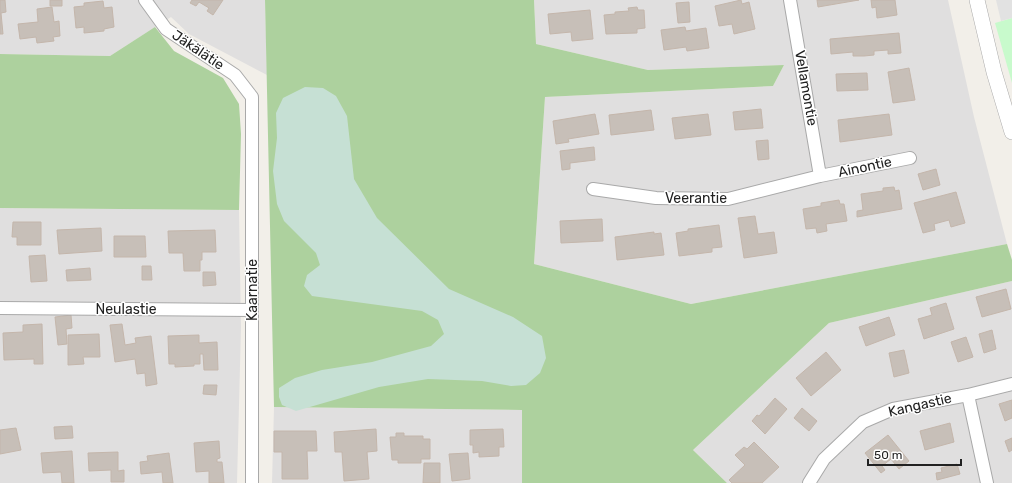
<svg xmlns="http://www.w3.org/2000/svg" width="1012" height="483" viewBox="0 0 1012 483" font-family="Rubik,sans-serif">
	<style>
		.residential { fill: #e0dfdf }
		.forest { fill: #add19e }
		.wetland { fill: #c6e0d4 }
		.park { fill: #c8facc }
		.parking { fill: #e2e2e2 }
		.building { fill: #c7bfb8; stroke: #c4b6ab }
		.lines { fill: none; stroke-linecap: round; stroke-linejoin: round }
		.minor-casing { stroke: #a9a9a9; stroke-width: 14 }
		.tertiary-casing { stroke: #a9a9a9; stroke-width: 16 }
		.minor { stroke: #fff; stroke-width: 12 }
		.tertiary { stroke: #fff; stroke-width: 15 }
		.labels { text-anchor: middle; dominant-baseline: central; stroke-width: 3; stroke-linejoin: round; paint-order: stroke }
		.street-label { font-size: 14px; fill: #222; stroke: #fff }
	</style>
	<rect width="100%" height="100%" fill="#f2efe9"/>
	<path class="residential" d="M 0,0 L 265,0 L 267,75 L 189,34 L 171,17 L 110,56 L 0,54 Z
		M 534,0 L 948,0 L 974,117 L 1007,244 L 691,304 L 534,264 L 545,97 L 773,86 L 784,65 L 648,70 L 536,44 Z
		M 0,208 L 239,210 L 241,327 L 237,483 L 0,483 Z
		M 1012,281 L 1012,483 L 727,483 L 693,450 L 829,323 Z
		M 274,407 L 522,410 L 522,483 L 272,483 Z"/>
	<path class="forest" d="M 265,0 L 534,0 L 536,44 L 648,70 L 784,65 L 773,86 L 545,97 L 534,264 L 691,304 L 1007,244 L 1012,260 L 1012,281 L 829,323 L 693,450 L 727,483 L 522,483 L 522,410 L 274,407 Z
		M 155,27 L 174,51 L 223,78 L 239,104 L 241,134 L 239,210 L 0,208 L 0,54 L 110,56 Z"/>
	<path class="wetland" d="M 305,87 L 323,88 L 336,96 L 347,116 L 354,179 L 377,218 L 449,289 L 513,317 L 542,336 L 546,358 L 540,373 L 526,385 L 511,386 L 482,381 L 428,379 L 379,387 L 296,411 L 282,405 L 279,397 L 279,388 L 295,378 L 322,370 L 372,362 L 431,346 L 444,334 L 438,320 L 422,311 L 312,296 L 304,286 L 307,275 L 320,265 L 316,253 L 284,221 L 277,204 L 273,171 L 277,138 L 276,113 L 283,98 Z"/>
	<path class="park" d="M 1012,18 L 1012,83 L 995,23 Z"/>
	<path class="parking" d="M 996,0 L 1012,0 L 1012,18 L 1001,21 Z"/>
	<path class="building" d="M 0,0 L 5,0 L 6,12 L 1,13 L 3,34 L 0,34 Z
		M 50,0 L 62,0 L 62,6 L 50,6 Z
		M 192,0 L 223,0 L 213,15 L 207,11 L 209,8 L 199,2 L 196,6 L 190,3 Z
		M 741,0 L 742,4 L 749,2 L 755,29 L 734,34 L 732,24 L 719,26 L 715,6 Z
		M 817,0 L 859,0 L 818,7 Z
		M 871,0 L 895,0 L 897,15 L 877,18 L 876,7 L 872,8 Z
		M 103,1 L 104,8 L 112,7 L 114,27 L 104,29 L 104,31 L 84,33 L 84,27 L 76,28 L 74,7 L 84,6 L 84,3 Z
		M 689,2 L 690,22 L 678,23 L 676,3 Z
		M 52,7 L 54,22 L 59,21 L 60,36 L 53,37 L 54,41 L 37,43 L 36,37 L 20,39 L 18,24 L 38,22 L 37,9 Z
		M 637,7 L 638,10 L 644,10 L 645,28 L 637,29 L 637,33 L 606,34 L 604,15 L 615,14 L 615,12 L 629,11 L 628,8 Z
		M 590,10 L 593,39 L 572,41 L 571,32 L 550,34 L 548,14 Z
		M 685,27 L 686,31 L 706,28 L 709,48 L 687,51 L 686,47 L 664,50 L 661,30 Z
		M 899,33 L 901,53 L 888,54 L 888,50 L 874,51 L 874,55 L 864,56 L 853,56 L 853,52 L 831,54 L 830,39 Z
		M 909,68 L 915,100 L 893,103 L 888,72 Z
		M 867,73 L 868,90 L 837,91 L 836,74 Z
		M 761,109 L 763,128 L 735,130 L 733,112 Z
		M 651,110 L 654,130 L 611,135 L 609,115 Z
		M 595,114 L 599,134 L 568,139 L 569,142 L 556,144 L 553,121 Z
		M 708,114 L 711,135 L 675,139 L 672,118 Z
		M 889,114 L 892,135 L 840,142 L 838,120 Z
		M 768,140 L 769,159 L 758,160 L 756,141 Z
		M 594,147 L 595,160 L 570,163 L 570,169 L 562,170 L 560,151 Z
		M 936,169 L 940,185 L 923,190 L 918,174 Z
		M 894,187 L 895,191 L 899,190 L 902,209 L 857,217 L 857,211 L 863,210 L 861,194 L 883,191 L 883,188 Z
		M 956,192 L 965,223 L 951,227 L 949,220 L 934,224 L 935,230 L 923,233 L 914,203 Z
		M 839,200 L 840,204 L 844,204 L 847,221 L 826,224 L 827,231 L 817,233 L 816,228 L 806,229 L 803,209 L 821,206 L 821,203 Z
		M 755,216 L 758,234 L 774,232 L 777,253 L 744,258 L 738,218 Z
		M 602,219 L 603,241 L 561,243 L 560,221 Z
		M 13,222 L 41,222 L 41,245 L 17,245 L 17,237 L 12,237 Z
		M 719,225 L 722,247 L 712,248 L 712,252 L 679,256 L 676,233 L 688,231 L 688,229 Z
		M 101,228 L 102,251 L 59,254 L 57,230 Z
		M 215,230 L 216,252 L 202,252 L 202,260 L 200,260 L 200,271 L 184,271 L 183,253 L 169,253 L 168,231 Z
		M 654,232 L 654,234 L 661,233 L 664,255 L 617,260 L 615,237 Z
		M 114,236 L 145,236 L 146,257 L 114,257 Z
		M 45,255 L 47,281 L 31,282 L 29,256 Z
		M 142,266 L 151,266 L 152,280 L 142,280 Z
		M 90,268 L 91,280 L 67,281 L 66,270 Z
		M 203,272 L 215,272 L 216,285 L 203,286 Z
		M 1006,289 L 1011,309 L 982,317 L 976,297 Z
		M 946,303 L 954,329 L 924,339 L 918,319 L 932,315 L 930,308 Z
		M 71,315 L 72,328 L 66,329 L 67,344 L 58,345 L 55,317 Z
		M 889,317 L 895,335 L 866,346 L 859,327 Z
		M 42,324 L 43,364 L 34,364 L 34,359 L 4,360 L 3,333 L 23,332 L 23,325 Z
		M 122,324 L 125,345 L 136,343 L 135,338 L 151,336 L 157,384 L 146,386 L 145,373 L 137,374 L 135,359 L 115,362 L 110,325 Z
		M 992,330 L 996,349 L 984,353 L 979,334 Z
		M 99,334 L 100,357 L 83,357 L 84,364 L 68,365 L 68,335 Z
		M 199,335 L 199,343 L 217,342 L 218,370 L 204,370 L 203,354 L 200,354 L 200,364 L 194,364 L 194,366 L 175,367 L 175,364 L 169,364 L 168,336 Z
		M 966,337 L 973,357 L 958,362 L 951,342 Z
		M 904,350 L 909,373 L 894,377 L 889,353 Z
		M 826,352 L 841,370 L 811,396 L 796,378 Z
		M 204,385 L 217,385 L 216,395 L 203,394 Z
		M 775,398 L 787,409 L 765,434 L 752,421 L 757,415 L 759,416 Z
		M 1012,400 L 1012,418 L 1005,421 L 999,404 Z
		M 802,408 L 817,421 L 809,431 L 794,418 Z
		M 950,423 L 954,442 L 925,450 L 920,431 Z
		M 72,426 L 73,438 L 55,439 L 54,427 Z
		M 16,428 L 21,450 L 0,454 L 0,430 Z
		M 376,429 L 377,451 L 367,452 L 369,479 L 344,481 L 342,452 L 335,452 L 334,432 Z
		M 503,429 L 504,447 L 499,447 L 499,456 L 479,457 L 479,452 L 473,453 L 473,445 L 470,445 L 470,430 Z
		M 274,431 L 316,431 L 317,451 L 307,451 L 308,479 L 282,479 L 282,452 L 274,452 Z
		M 396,433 L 404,433 L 404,436 L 423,436 L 423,439 L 430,439 L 430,459 L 421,459 L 421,463 L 398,463 L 398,460 L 392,460 L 390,437 L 396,437 Z
		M 888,435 L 909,461 L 899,469 L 891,459 L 882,466 L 885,470 L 881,473 L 865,453 Z
		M 1012,438 L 1012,450 L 1009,452 L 1005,441 Z
		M 219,441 L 220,458 L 217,459 L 217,462 L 222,462 L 224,483 L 209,483 L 209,471 L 196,472 L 194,443 Z
		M 754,442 L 779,467 L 762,483 L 732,483 L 729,480 L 745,465 L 735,455 L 744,447 L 747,449 Z
		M 72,451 L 74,483 L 62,483 L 61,472 L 43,473 L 41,453 Z
		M 118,452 L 118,471 L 124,470 L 124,482 L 111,482 L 111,470 L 89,471 L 88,453 Z
		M 169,453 L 173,483 L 163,483 L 162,472 L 141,474 L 140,462 L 148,461 L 147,456 Z
		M 468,453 L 470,479 L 452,481 L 449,454 Z
		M 424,463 L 440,463 L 440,483 L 423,483 Z
		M 957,464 L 960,474 L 937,480 L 936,473 L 942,472 L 941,468 Z"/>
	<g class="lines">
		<g class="minor-casing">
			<path id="minor" d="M 145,0 L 166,29 L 235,75 L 252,97 L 252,483
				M 790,0 L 820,176
				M 593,189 L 656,198 L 728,199 L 820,176 L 910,158
				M 0,308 L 252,310
				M 968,395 L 987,483
				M 809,483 L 824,459 L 863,422 L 893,409 L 968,395 L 1012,384"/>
		</g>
		<g class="tertiary-casing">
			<path id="tertiary" d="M 977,0 L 994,72 L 1012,132"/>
		</g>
		<use href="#minor" class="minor"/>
		<use href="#tertiary" class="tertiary"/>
	</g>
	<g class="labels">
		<g class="street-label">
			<text transform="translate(198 50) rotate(34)">Jäkälätie</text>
			<text transform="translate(806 88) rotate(80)">Vellamontie</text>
			<text transform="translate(865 167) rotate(-12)">Ainontie</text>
			<text x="696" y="198">Veerantie</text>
			<text transform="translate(252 290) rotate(-90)">Kaarnatie</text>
			<text x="126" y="309">Neulastie</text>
			<text transform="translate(920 405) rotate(-13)">Kangastie</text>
		</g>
	</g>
	<path d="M868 459v6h93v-6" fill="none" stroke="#222222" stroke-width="2"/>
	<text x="874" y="459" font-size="12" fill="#222222" stroke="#ffffff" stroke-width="3" paint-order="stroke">50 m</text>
</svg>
